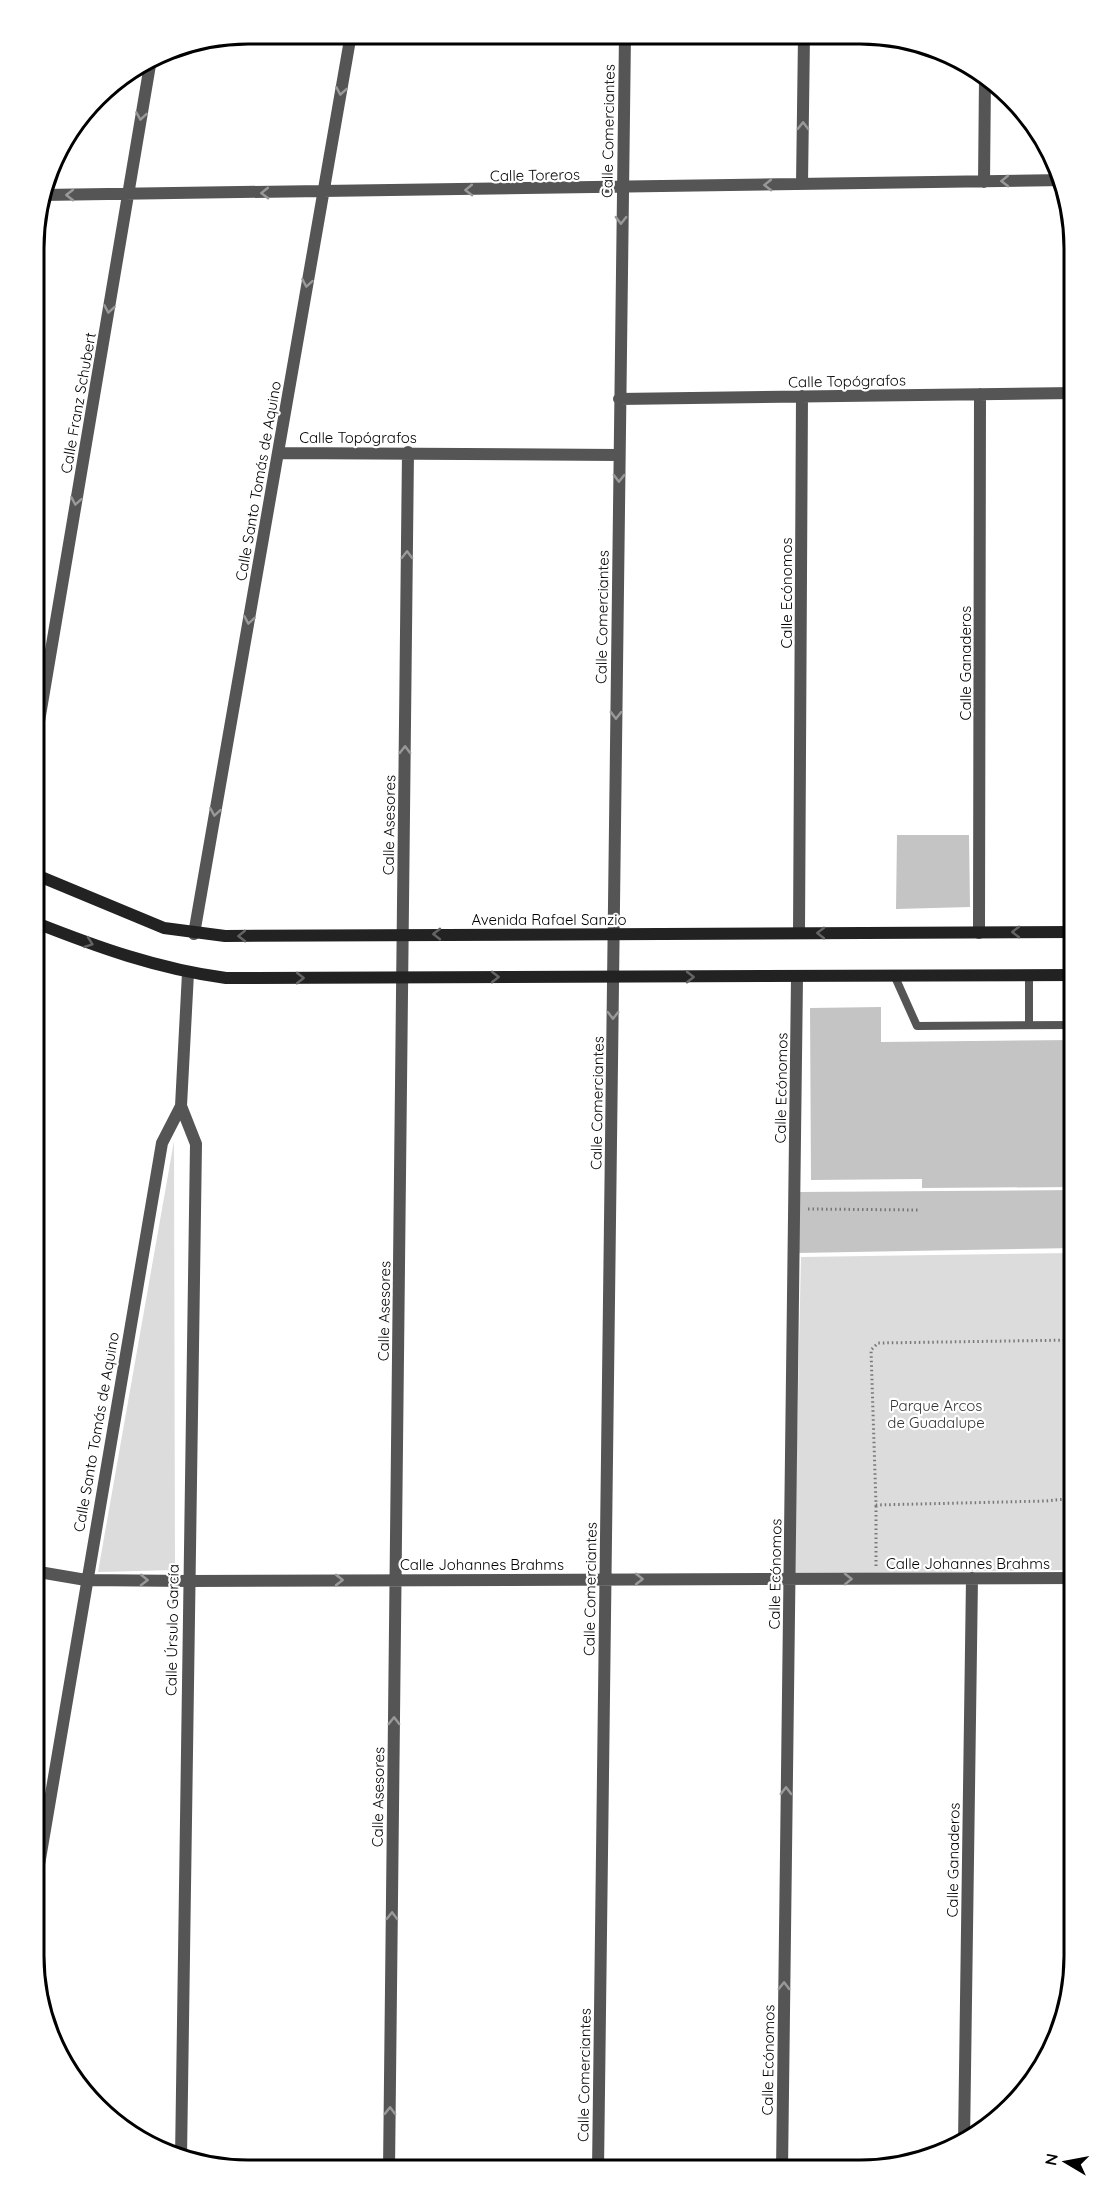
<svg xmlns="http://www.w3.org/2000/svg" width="1108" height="2204" viewBox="0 0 1108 2204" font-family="Quicksand,sans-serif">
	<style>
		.green { fill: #dcdcdc }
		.building { fill: #c4c4c4 }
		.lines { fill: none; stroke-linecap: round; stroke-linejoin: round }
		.path { stroke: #777; stroke-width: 3; stroke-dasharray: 1.5 3; stroke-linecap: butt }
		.service { stroke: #555; stroke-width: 8 }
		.minor { stroke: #555; stroke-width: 12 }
		.secondary { stroke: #222; stroke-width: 12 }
		.oneway { stroke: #999 }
		.oneway2 { stroke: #646464 }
		.labels { text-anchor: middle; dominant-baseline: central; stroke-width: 4.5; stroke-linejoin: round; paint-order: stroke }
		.street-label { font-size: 15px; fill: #000; stroke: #fff }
		.park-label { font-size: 15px; fill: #333; stroke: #fff }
		.rim { fill: none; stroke: #000; stroke-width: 3 }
	</style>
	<rect width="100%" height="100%" fill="#fff"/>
	<path class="green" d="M 174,1141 L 175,1570 L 98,1572 Z
		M 1075,1253 L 1075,1570 L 794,1574 L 801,1257 Z"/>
	<path class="building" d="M 897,835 L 969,835 L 970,907 L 896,909 Z
		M 881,1007 L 881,1042 L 1075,1040 L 1075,1187 L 922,1188 L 922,1179 L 811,1180 L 810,1008 Z
		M 1075,1190 L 1075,1248 L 797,1253 L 798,1192 Z"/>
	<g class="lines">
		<path class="path" d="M 808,1209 L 918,1210
			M 1075,1498 L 1046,1501 L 876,1505 L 871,1350 L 878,1343 L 1075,1340
			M 876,1566 L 876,1505"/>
		<path class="service" d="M 895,977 L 917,1026 L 1075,1025
			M 1029,1025 L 1029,975"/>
		<path class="minor" d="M 984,182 L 985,78
			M 802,184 L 804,36
			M 42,195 L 1064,180
			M 619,399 L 1075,393
			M 278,453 L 619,455
			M 34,751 L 151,59
			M 799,933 L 802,396
			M 979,933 L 980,394
			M 194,934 L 351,34
			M 181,1106 L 196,1144 L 181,2158
			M 33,1571 L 86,1580 L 188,1581 L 1075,1578
			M 33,1900 L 162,1143 L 181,1106 L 188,973
			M 964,2142 L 972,1578
			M 389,2170 L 408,452
			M 598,2170 L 625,35
			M 782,2171 L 797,978"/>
		<path class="secondary" d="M 34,874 L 164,928 L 225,936 L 1075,932
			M 34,922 C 97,947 158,969 226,978 L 1075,975"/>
	</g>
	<defs><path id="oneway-chevron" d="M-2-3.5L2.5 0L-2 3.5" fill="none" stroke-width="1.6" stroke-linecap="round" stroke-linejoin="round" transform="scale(1.5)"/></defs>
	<g class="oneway">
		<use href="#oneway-chevron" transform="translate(341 91) rotate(100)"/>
		<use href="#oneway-chevron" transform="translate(141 116) rotate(99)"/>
		<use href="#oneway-chevron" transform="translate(803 126) rotate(-89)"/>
		<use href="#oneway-chevron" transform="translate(1005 181) rotate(179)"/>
		<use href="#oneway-chevron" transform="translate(768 185) rotate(179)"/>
		<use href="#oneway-chevron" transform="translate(469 190) rotate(179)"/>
		<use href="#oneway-chevron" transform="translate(265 193) rotate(179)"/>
		<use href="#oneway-chevron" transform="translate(70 195) rotate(-180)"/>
		<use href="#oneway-chevron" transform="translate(621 220) rotate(91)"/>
		<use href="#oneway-chevron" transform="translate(307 283) rotate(100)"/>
		<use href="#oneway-chevron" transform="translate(109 309) rotate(100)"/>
		<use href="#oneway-chevron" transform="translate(619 478) rotate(91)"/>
		<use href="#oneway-chevron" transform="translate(76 501) rotate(100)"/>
		<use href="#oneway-chevron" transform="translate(407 555) rotate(-89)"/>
		<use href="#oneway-chevron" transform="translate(249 620) rotate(100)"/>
		<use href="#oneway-chevron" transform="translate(616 715) rotate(91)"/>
		<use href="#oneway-chevron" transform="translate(405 750) rotate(-89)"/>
		<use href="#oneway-chevron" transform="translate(215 812) rotate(100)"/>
		<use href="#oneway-chevron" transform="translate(613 1015) rotate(91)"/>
		<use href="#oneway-chevron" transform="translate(639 1579)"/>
		<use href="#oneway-chevron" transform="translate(848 1579) rotate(-1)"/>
		<use href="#oneway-chevron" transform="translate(144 1580) rotate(1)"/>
		<use href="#oneway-chevron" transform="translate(339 1580)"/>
		<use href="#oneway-chevron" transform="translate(394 1721) rotate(-89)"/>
		<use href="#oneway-chevron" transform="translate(786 1791) rotate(-89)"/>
		<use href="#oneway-chevron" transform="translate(392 1916) rotate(-89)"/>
		<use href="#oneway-chevron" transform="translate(784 1986) rotate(-89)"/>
		<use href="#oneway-chevron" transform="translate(390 2111) rotate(-89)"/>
	</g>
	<g class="oneway2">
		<use href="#oneway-chevron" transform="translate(1016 932) rotate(180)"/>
		<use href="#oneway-chevron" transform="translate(821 933) rotate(180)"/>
		<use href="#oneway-chevron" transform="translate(437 934) rotate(-180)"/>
		<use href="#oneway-chevron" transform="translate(242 936) rotate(179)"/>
		<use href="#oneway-chevron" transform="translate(89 943) rotate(20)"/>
		<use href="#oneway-chevron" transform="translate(495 977)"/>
		<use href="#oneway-chevron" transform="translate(690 977)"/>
		<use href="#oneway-chevron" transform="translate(300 978)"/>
	</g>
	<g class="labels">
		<g class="street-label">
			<text transform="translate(608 131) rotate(-89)">Calle Comerciantes</text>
			<text transform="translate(535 175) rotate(-1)">Calle Toreros</text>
			<text transform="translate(847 381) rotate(-1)">Calle Topógrafos</text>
			<text transform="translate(78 403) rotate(-80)">Calle Franz Schubert</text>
			<text x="358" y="437">Calle Topógrafos</text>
			<text transform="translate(258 481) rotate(-80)">Calle Santo Tomás de Aquino</text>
			<text transform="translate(786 593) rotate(-90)">Calle Ecónomos</text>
			<text transform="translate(602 617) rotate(-89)">Calle Comerciantes</text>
			<text transform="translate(965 663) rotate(-90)">Calle Ganaderos</text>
			<text transform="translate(389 825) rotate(-89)">Calle Asesores</text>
			<text x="549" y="919">Avenida Rafael Sanzio</text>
			<text transform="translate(781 1088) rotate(-89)">Calle Ecónomos</text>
			<text transform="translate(597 1103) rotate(-89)">Calle Comerciantes</text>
			<text transform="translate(384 1311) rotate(-89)">Calle Asesores</text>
			<text transform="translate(96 1432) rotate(-80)">Calle Santo Tomás de Aquino</text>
			<text x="968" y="1563">Calle Johannes Brahms</text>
			<text x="482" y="1564">Calle Johannes Brahms</text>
			<text transform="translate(775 1574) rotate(-89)">Calle Ecónomos</text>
			<text transform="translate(590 1589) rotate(-89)">Calle Comerciantes</text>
			<text transform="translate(172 1630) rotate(-89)">Calle Úrsulo García</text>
			<text transform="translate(378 1797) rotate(-89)">Calle Asesores</text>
			<text transform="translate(953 1860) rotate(-89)">Calle Ganaderos</text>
			<text transform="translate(768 2060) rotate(-89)">Calle Ecónomos</text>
			<text transform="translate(584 2075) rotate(-89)">Calle Comerciantes</text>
		</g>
		<g class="park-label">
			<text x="936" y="1405">Parque Arcos<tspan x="936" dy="17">de Guadalupe</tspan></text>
		</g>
	</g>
	<path d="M0 0H1108V2204H0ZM248 44H860A204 204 0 0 1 1064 248V1956A204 204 0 0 1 860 2160H248A204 204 0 0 1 44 1956V248A204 204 0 0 1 248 44Z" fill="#fff" fill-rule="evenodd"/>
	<path class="rim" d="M248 44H860A204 204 0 0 1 1064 248V1956A204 204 0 0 1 860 2160H248A204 204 0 0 1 44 1956V248A204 204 0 0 1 248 44Z"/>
	<g transform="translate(1066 2162) rotate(280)" stroke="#ffffff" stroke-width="4.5" paint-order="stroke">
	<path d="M0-4.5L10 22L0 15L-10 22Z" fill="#000000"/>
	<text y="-9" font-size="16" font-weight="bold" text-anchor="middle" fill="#000000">N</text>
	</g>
</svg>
